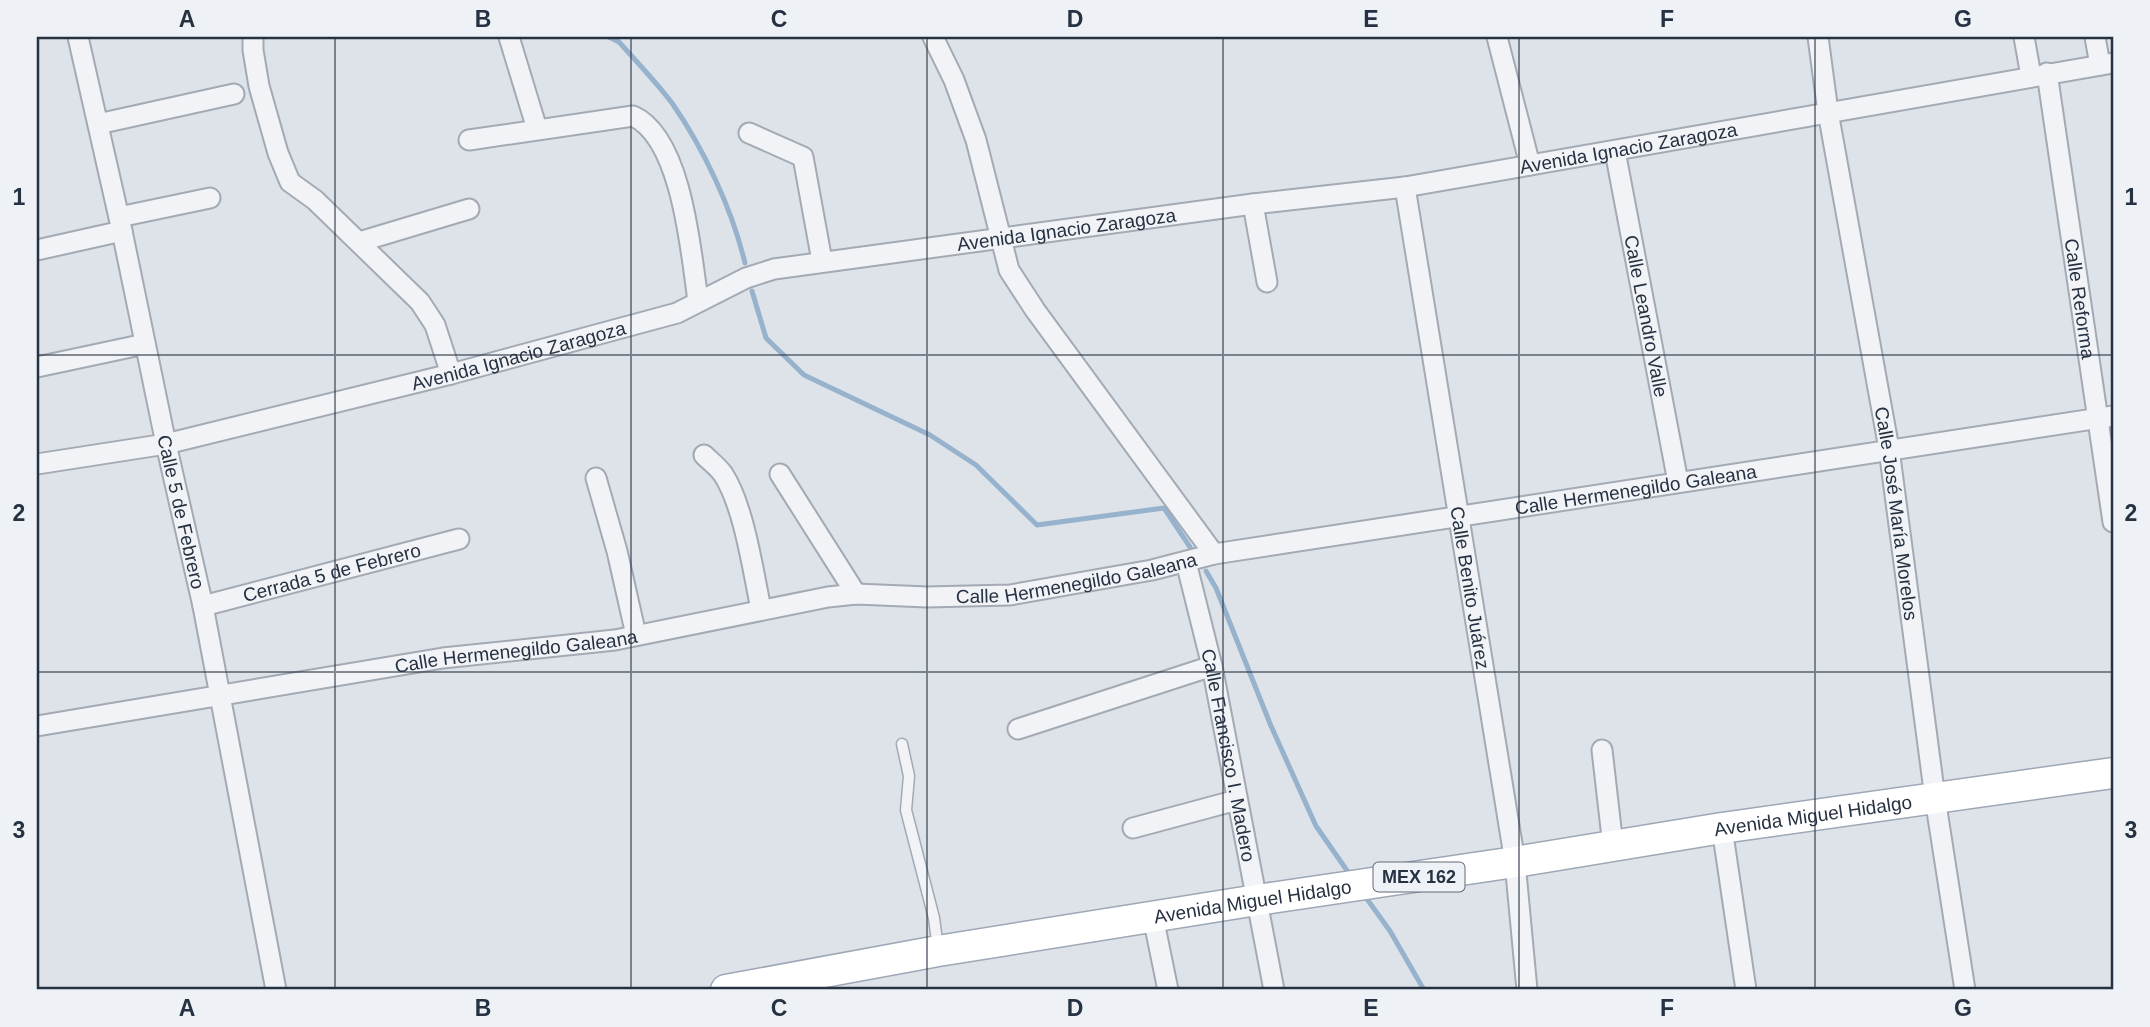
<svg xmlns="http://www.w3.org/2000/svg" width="2150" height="1027" viewBox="0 0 2150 1027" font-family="Arial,sans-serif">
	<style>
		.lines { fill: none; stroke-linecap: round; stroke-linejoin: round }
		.stream { stroke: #96b2cc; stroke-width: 5 }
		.lane-casing { stroke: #a3aab3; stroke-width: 13 }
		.street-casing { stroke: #a3aab3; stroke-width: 23 }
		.primary-casing { stroke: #9da7b6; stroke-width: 33 }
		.lane { stroke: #f1f3f7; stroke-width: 10 }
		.street { stroke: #f1f3f7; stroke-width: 19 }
		.primary { stroke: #fff; stroke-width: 30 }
		.grid { fill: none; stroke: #263141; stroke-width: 2; stroke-opacity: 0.55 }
		.labels { text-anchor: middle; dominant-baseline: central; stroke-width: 5; stroke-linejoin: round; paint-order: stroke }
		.shield { fill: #eef2f6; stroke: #626b77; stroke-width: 2 }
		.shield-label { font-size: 18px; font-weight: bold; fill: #263141 }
		.street-label { font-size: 19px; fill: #263141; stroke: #eef2f6 }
		.neatline { fill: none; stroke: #263141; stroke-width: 2.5 }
		.grid-label { font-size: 23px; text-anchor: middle; font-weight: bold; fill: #263141 }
	</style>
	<rect width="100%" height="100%" fill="#dee3e9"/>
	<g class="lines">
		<path class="stream" d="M 609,37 L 619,42 C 637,62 656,82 672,103 C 704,149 732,209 745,263
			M 752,291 L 766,338 L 804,375 L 930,435 L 976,465 L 1037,525 L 1164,508 L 1190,547
			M 1206,571 L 1216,588 L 1271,726 L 1316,826 L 1348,872
			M 1367,899 L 1390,931 L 1424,990"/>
		<g class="lane-casing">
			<path id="lane" d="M 902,744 L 909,776 L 906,810 L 934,918 L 938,949"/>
		</g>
		<g class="street-casing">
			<g id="street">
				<path id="s1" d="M 78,37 L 122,231 L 166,444 L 203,606 L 276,990"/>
				<path d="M 253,37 L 253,50 L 259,86 L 278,153 L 290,182 L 315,200 L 420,302 L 435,325 L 451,374"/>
				<path d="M 509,37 L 537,129"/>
				<path d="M 933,37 L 954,80 L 976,140 L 1009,270 L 1035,310 L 1214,554"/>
				<path d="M 1497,37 L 1530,165"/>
				<path id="s2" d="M 1818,37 L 1828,112 L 1889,449 L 1935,798 L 1965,990"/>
				<path d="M 2024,37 L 2031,76"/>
				<path d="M 2095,37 L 2100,65"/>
				<path id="s3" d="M 2047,73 L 2113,522"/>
				<path d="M 98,124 L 234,94"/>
				<path d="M 749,133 L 803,157 L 822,261"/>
				<path d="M 469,140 L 633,116 C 682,138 691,252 698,301"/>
				<path id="s4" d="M 1615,151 L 1678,482"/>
				<path id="s5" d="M 1405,187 L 1515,862 L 1527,990"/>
				<path d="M 1253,204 L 1267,282"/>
				<path d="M 119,217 L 210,198"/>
				<path d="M 359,242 L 469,209"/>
				<path d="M 37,250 L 122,231"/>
				<path d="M 37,367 L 145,344"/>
				<path d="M 704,455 C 710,461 718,467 723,474 C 744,506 753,571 761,609"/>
				<path id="s6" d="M 37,464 L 166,444 L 451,374 L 677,313 L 746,278 L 774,269 L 1253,204 L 1405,187 L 2113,63"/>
				<path d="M 780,474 L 856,594"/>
				<path d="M 596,478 L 617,551 L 636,635"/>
				<path id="s7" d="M 1186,562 L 1212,666 L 1274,990"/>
				<path id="s8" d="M 203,606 L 459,539"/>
				<path id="s9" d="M 37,726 L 443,658 L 615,640 L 828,597 L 856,594 L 927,597 L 1010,595 L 1152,570 L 1214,554 L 2113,416"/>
				<path d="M 1018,729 L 1212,666"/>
				<path d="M 1602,750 L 1613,846"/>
				<path d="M 1133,828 L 1237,800"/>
				<path d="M 1722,828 L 1746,990"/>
				<path d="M 1153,917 L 1168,990"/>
			</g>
		</g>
		<g class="primary-casing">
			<g id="primary">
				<path id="s10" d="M 726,990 L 938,951 L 1257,900 L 1515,862 L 1722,828 L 2113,773"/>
			</g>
		</g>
		<use href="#lane" class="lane"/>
		<use href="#street" class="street"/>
		<use href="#primary" class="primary"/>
	</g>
	<path class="grid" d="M 335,37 L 335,990M 631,37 L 631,990M 927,37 L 927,990M 1223,37 L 1223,990M 1519,37 L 1519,990M 1815,37 L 1815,990M 37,355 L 2113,355M 37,672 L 2113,672"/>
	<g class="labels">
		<rect class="shield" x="1373.5" y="862.5" width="91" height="29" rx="5"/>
		<g class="shield-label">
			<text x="1419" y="877">MEX 162</text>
		</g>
		<g class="street-label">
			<text stroke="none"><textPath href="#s6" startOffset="1628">Avenida Ignacio Zaragoza</textPath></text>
			<text stroke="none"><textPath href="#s6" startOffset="1060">Avenida Ignacio Zaragoza</textPath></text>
			<text stroke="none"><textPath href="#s3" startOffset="228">Calle Reforma</textPath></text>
			<text stroke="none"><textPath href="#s4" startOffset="168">Calle Leandro Valle</textPath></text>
			<text stroke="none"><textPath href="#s6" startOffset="494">Avenida Ignacio Zaragoza</textPath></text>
			<text stroke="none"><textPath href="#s9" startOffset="1619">Calle Hermenegildo Galeana</textPath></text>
			<text stroke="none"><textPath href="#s1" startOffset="486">Calle 5 de Febrero</textPath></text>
			<text stroke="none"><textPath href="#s2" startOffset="483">Calle José María Morelos</textPath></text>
			<text stroke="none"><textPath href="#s8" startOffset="133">Cerrada 5 de Febrero</textPath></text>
			<text stroke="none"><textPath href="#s9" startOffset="1052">Calle Hermenegildo Galeana</textPath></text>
			<text stroke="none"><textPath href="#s5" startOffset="406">Calle Benito Juárez</textPath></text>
			<text stroke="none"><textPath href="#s9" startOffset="485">Calle Hermenegildo Galeana</textPath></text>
			<text stroke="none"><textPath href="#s7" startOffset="198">Calle Francisco I. Madero</textPath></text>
			<text stroke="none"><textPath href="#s10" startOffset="1101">Avenida Miguel Hidalgo</textPath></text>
			<text stroke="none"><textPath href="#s10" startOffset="534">Avenida Miguel Hidalgo</textPath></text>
		</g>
	</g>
	<rect width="2150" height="1027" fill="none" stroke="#eef2f6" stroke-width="77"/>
	<rect x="38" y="38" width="2074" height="950" class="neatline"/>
	<g class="grid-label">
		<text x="187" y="27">A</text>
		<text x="483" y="27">B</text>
		<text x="779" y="27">C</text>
		<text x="1075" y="27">D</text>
		<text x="1371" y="27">E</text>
		<text x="1667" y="27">F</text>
		<text x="1963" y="27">G</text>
		<text x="19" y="205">1</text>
		<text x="2131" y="205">1</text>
		<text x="19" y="521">2</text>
		<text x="2131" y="521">2</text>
		<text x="19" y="838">3</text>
		<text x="2131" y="838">3</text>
		<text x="187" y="1016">A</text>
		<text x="483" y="1016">B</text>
		<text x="779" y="1016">C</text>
		<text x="1075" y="1016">D</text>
		<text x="1371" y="1016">E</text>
		<text x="1667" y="1016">F</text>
		<text x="1963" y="1016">G</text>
	</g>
</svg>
